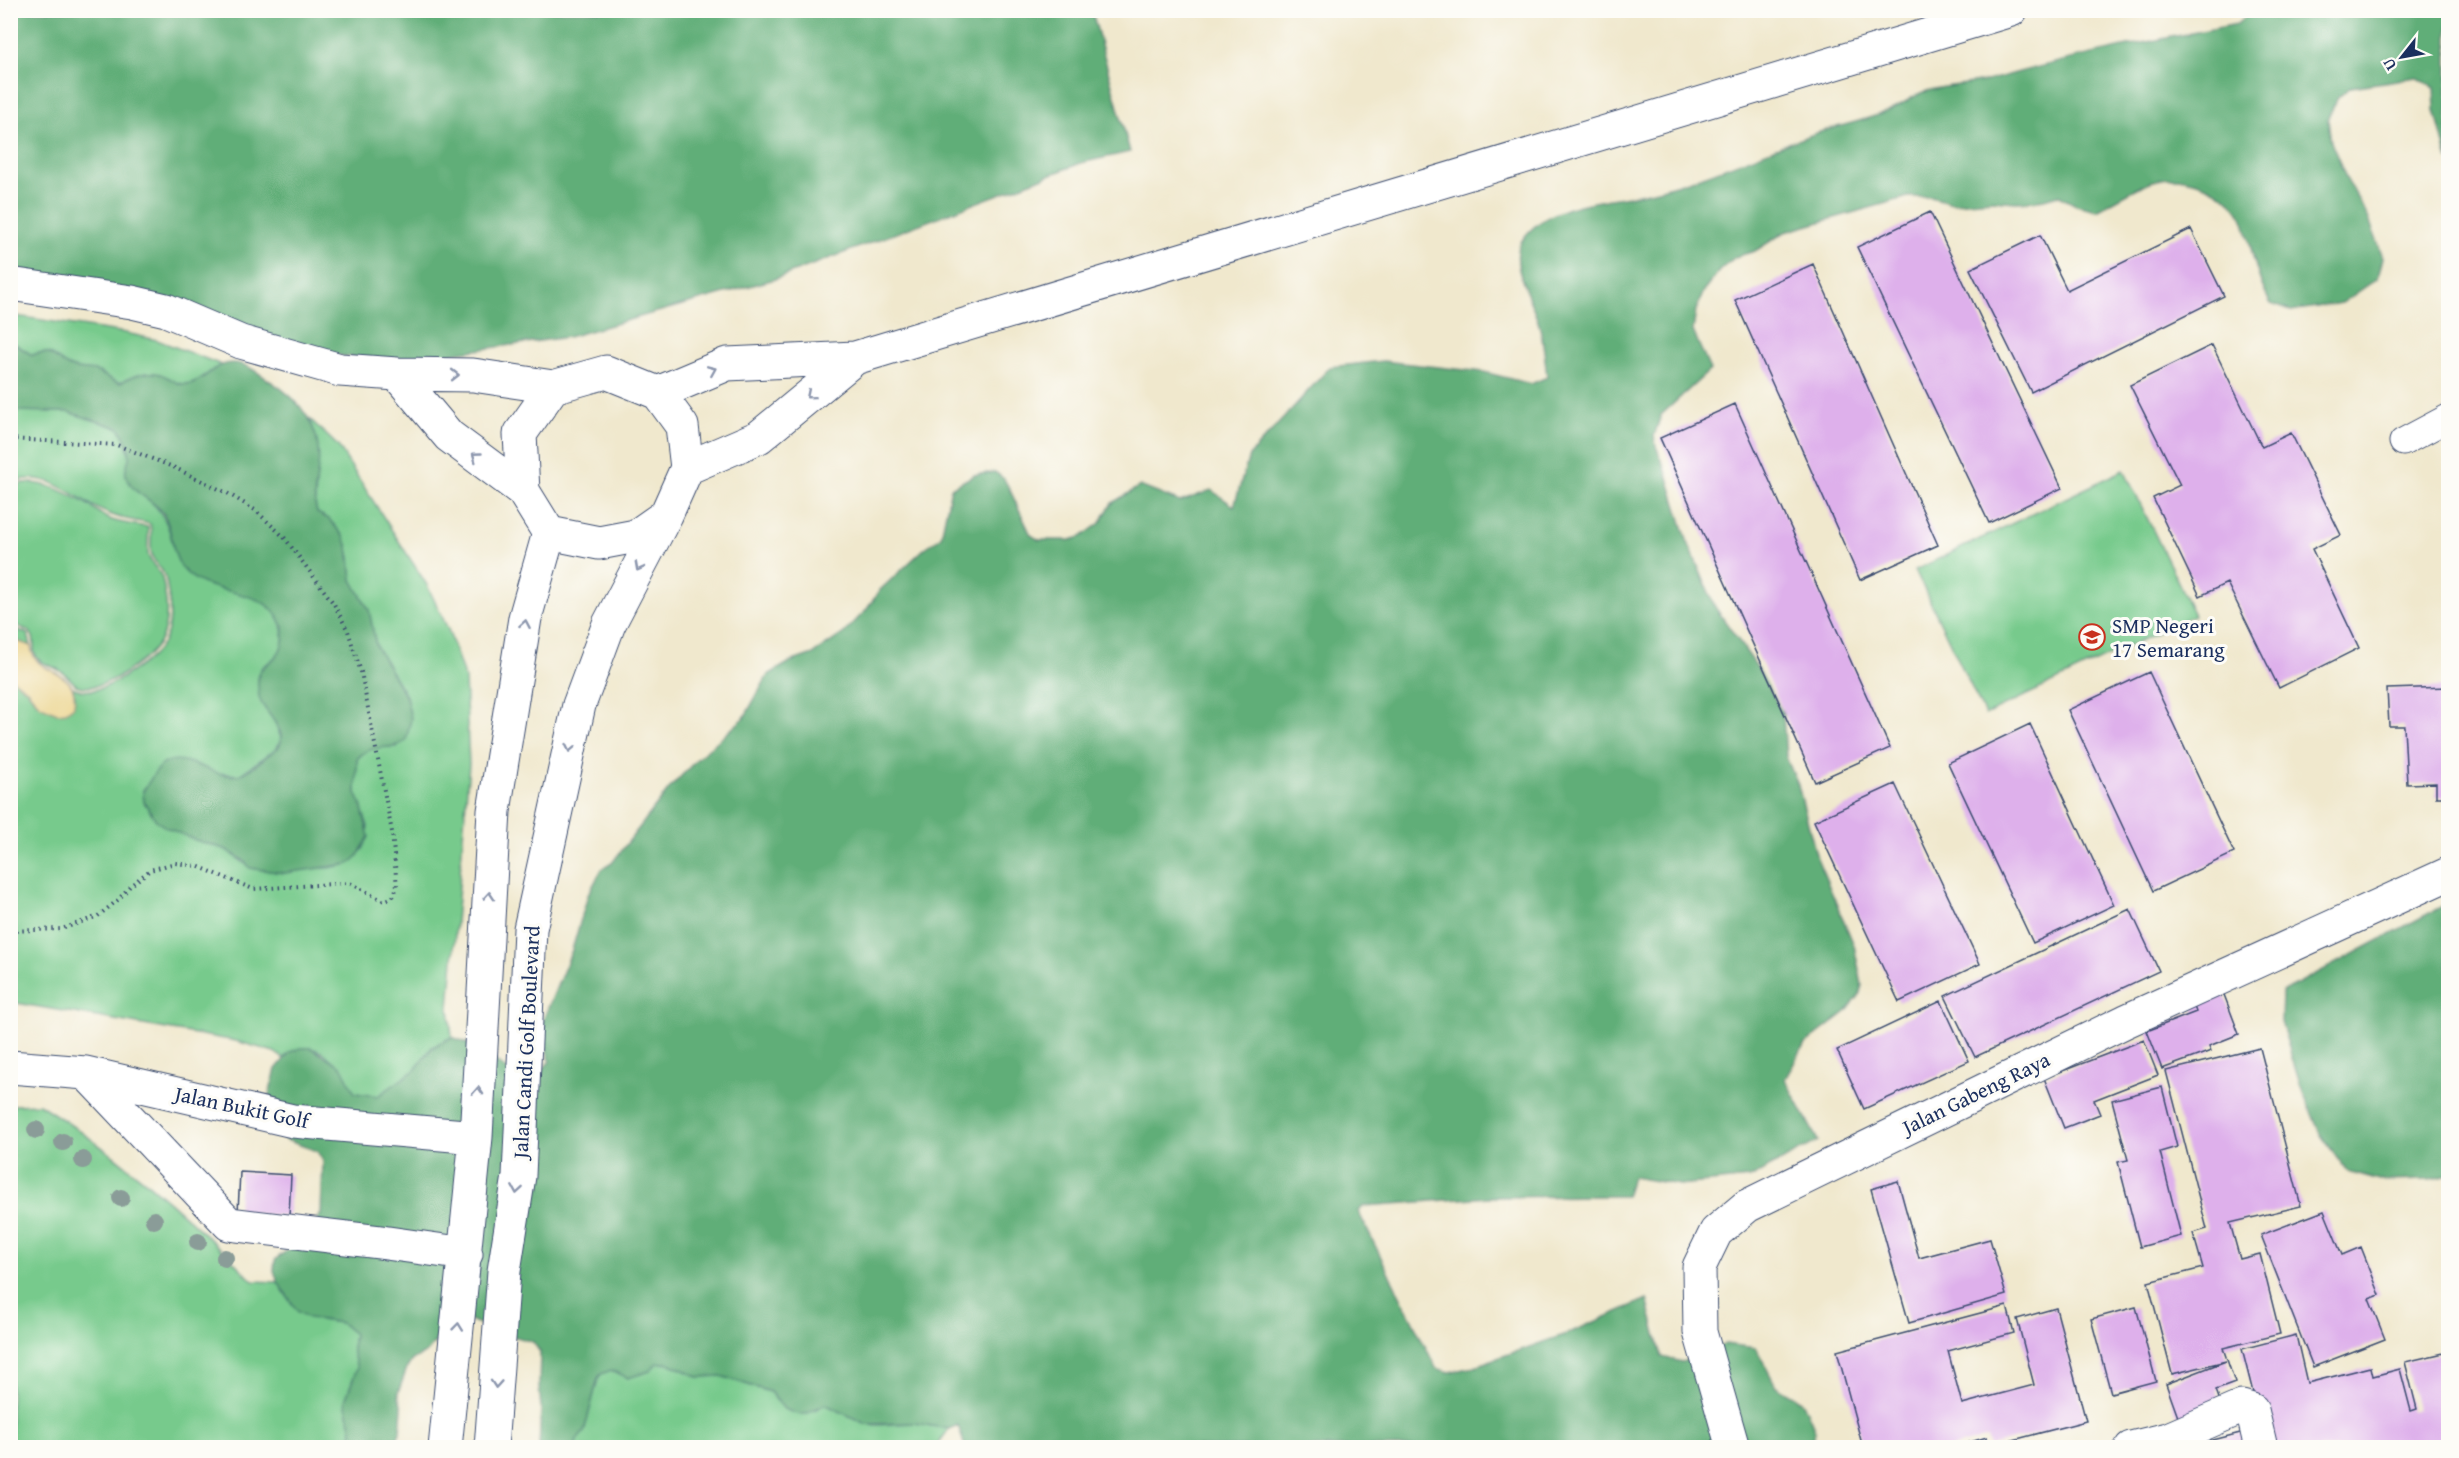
<svg xmlns="http://www.w3.org/2000/svg" width="2459" height="1458" viewBox="0 0 2459 1458" font-family="'Gentium Book Plus',serif">
	<style>
		.green { fill: #77ca8c; stroke: #497c75; stroke-width: 1.5 }
		.forest { fill: #61ae78; stroke: #3e6e6b; stroke-width: 1.5 }
		.sand { fill: #eeda9e; stroke: #84847e; stroke-width: 1.5 }
		.building { fill: #deb0eb }
		.lines { fill: none; stroke-linecap: round; stroke-linejoin: round }
		.lane-casing { stroke: #3b4b6f; stroke-width: 29 }
		.street-casing { stroke: #3b4b6f; stroke-width: 35 }
		.path { stroke: #3b4b6f; stroke-width: 4; stroke-dasharray: 1.5 4.5; stroke-linecap: butt }
		.lane { stroke: #fff; stroke-width: 27 }
		.street { stroke: #fff; stroke-width: 33 }
		.tree { fill: #8a9c98 }
		.oneway { stroke: #8d97ae }
		.labels { text-anchor: middle; dominant-baseline: central; stroke-width: 6; stroke-linejoin: round; paint-order: stroke }
		.poi-label { font-size: 21px; fill: #1b2f5e; stroke: #fdfcf7; text-anchor: start }
		.street-label { font-size: 21px; fill: #1b2f5e; stroke: #fdfcf7 }
	</style>
	<rect width="100%" height="100%" fill="#fdfcf7"/>
	<filter id="ink" filterUnits="userSpaceOnUse"><feTurbulence type="fractalNoise" baseFrequency=".0167" numOctaves="2"/><feDisplacementMap in="SourceGraphic" scale="12" xChannelSelector="R" yChannelSelector="G"/><feConvolveMatrix kernelMatrix="1 2 1 2 8 2 1 2 1" color-interpolation-filters="sRGB"/></filter>
	<filter id="wash" filterUnits="userSpaceOnUse"><feTurbulence type="fractalNoise" baseFrequency=".008" numOctaves="4" result="noise"/><feDisplacementMap in="SourceGraphic" scale="24" xChannelSelector="R" yChannelSelector="G"/><feGaussianBlur stdDeviation="1.35" result="paint"/><feColorMatrix in="noise" values="0 0 0 0 0 0 0 0 0 0 0 0 0 0 0 0 0 1.4 0 .05"/><feComposite in="paint" operator="in"/></filter>
	<g filter="url(#wash)">
		<rect width="100%" height="100%" fill="#f0e8cd"/>
		<path class="green" d="M 10,315 L 126,333 L 157,340 L 222,365 C 209,370 200,383 185,384 C 175,385 173,379 164,376 C 148,370 134,375 120,383 C 111,381 106,376 99,372 C 90,369 79,371 70,367 C 53,360 54,347 32,355 L 11,341 Z
			M 11,411 L 68,412 L 119,428 L 125,438 L 130,457 L 128,462 L 136,491 C 157,503 167,518 172,541 C 174,551 177,563 185,570 C 205,589 233,590 257,599 C 278,607 290,633 279,653 C 275,659 267,663 261,668 L 265,709 L 273,717 L 281,738 L 277,748 L 239,775 L 217,773 L 197,765 L 163,765 L 143,790 L 144,802 L 156,820 L 195,840 L 225,849 L 251,868 L 284,873 L 316,868 L 328,868 L 349,864 L 364,848 L 368,826 L 356,793 L 357,759 L 364,751 L 374,747 L 397,747 L 411,719 L 406,696 L 376,646 L 369,610 L 352,580 L 350,557 L 344,537 L 329,519 L 317,513 C 314,502 315,497 316,486 C 318,465 316,438 310,419 L 338,446 L 427,585 L 448,629 L 465,679 L 469,764 L 449,1008 L 452,1037 L 432,1047 L 415,1070 L 378,1096 L 355,1093 C 339,1066 317,1030 283,1058 L 274,1052 L 236,1041 L 11,1002 L 10,677 L 28,691 L 36,702 L 46,707 L 75,696 L 72,687 C 88,695 106,688 120,679 C 155,657 175,643 169,599 C 168,591 167,583 165,576 C 162,568 155,564 152,556 C 149,546 153,534 150,524 C 137,520 123,520 109,514 C 79,502 46,465 11,484 Z
			M 2124,470 L 2194,615 L 1985,715 L 1915,570 Z
			M 22,483 C 45,481 68,493 87,504 C 94,508 100,514 107,518 C 120,524 134,524 148,527 C 149,536 147,545 148,554 C 150,564 159,569 162,578 C 164,585 165,593 166,601 C 170,640 154,654 123,674 C 109,682 92,691 76,685 C 69,677 63,671 53,667 C 49,665 44,664 40,661 C 24,646 49,634 11,624 L 11,489 Z
			M 11,627 L 28,634 L 31,646 L 17,641 L 11,644 Z
			M 39,1104 C 118,1153 188,1215 253,1281 L 278,1282 L 291,1303 L 320,1320 L 341,1323 L 354,1334 L 352,1349 L 357,1368 L 345,1401 L 352,1430 L 350,1447 L 11,1448 L 10,1137 L 13,1105 Z
			M 657,1363 L 669,1363 L 698,1377 L 721,1376 L 770,1392 L 777,1401 L 816,1410 L 825,1404 L 866,1424 L 877,1425 L 915,1423 L 949,1429 L 936,1447 L 575,1448 L 577,1440 L 584,1432 L 598,1378 L 601,1374 L 611,1370 C 626,1378 645,1376 657,1363 Z"/>
		<path class="forest" d="M 10,11 L 1092,11 L 1130,152 L 1081,163 L 775,279 L 568,337 L 398,361 L 342,356 L 11,269 Z
			M 2251,11 L 2448,11 L 2448,160 L 2435,110 L 2434,88 L 2417,77 L 2351,87 L 2336,99 L 2328,120 L 2331,142 L 2347,180 L 2368,217 L 2383,257 L 2378,278 L 2342,303 L 2291,311 L 2271,304 C 2260,285 2255,265 2250,244 C 2247,235 2246,225 2242,217 C 2226,187 2182,170 2150,182 C 2132,190 2114,201 2097,210 L 2076,205 L 2058,195 L 2037,201 L 2016,202 L 1993,200 L 1952,203 L 1931,197 L 1908,197 L 1785,232 L 1755,251 L 1735,257 L 1719,271 L 1704,291 L 1696,310 L 1693,331 L 1710,370 L 1661,415 L 1654,436 L 1656,446 L 1667,474 L 1687,540 L 1715,607 L 1757,667 L 1783,714 L 1786,757 L 1798,785 L 1817,858 L 1854,945 L 1862,985 L 1859,996 L 1846,1012 L 1805,1044 L 1785,1079 L 1818,1141 L 1750,1178 L 1680,1185 L 1632,1177 L 1626,1196 L 1489,1197 L 1364,1206 L 1358,1211 L 1436,1368 L 1449,1372 L 1469,1368 L 1569,1333 L 1647,1299 L 1662,1357 L 1682,1362 L 1725,1344 L 1756,1348 L 1776,1386 L 1803,1402 L 1815,1430 L 1812,1447 L 965,1447 L 958,1425 L 949,1429 L 915,1423 L 866,1424 L 825,1404 L 806,1414 L 797,1414 L 784,1409 L 770,1392 L 721,1376 L 698,1377 L 669,1363 L 657,1363 L 650,1371 L 628,1378 L 611,1370 L 601,1374 L 598,1378 L 584,1432 L 577,1440 L 575,1447 L 539,1447 L 541,1408 L 539,1386 L 540,1352 L 533,1342 L 502,1333 L 470,1320 L 440,1336 L 427,1352 L 412,1360 L 407,1368 L 398,1393 L 402,1408 L 400,1432 L 394,1447 L 350,1447 L 352,1430 L 345,1401 L 357,1368 L 352,1349 L 354,1334 L 341,1323 L 309,1318 L 298,1312 L 278,1282 L 274,1271 L 275,1260 L 306,1235 L 321,1214 L 323,1161 L 317,1151 L 286,1140 L 277,1133 L 267,1102 L 276,1069 L 290,1052 L 300,1048 L 311,1048 L 341,1066 L 355,1093 L 378,1096 L 415,1070 L 432,1048 L 452,1037 C 478,1045 508,1069 526,1088 L 550,1061 L 543,1038 L 543,1020 L 572,950 L 588,895 L 602,869 L 612,863 L 669,789 L 698,758 L 744,718 L 768,675 L 790,662 L 813,654 L 844,633 L 867,609 L 880,590 L 925,548 L 941,537 L 951,488 L 974,475 L 995,472 L 1004,479 L 1009,488 L 1031,535 L 1039,540 L 1070,540 L 1081,537 L 1100,523 L 1112,503 L 1140,486 L 1180,502 L 1211,490 L 1234,506 L 1249,456 L 1330,367 L 1383,361 L 1484,372 L 1531,384 L 1547,377 C 1545,361 1544,344 1540,328 C 1535,306 1508,265 1521,242 C 1544,205 1596,202 1634,195 C 1696,184 1755,154 1814,134 C 1837,126 1861,122 1883,113 C 1899,108 1912,95 1927,91 C 1949,84 1973,85 1994,79 C 2074,56 2155,40 2237,24 Z
			M 10,341 L 32,355 C 54,348 53,360 70,367 C 79,371 90,369 98,372 C 106,376 111,381 120,383 C 134,375 151,368 167,377 C 175,382 179,385 188,384 C 205,381 214,363 233,363 C 247,363 259,374 270,381 C 301,400 323,429 318,468 C 316,485 312,497 317,513 L 329,519 L 344,537 L 348,547 L 352,580 L 369,610 L 376,646 L 406,697 L 411,719 L 406,741 C 389,753 373,741 357,759 L 356,793 L 361,804 L 369,837 L 357,857 L 349,864 L 284,873 L 250,868 L 243,860 L 225,849 L 195,840 L 165,827 L 156,820 L 144,802 L 143,791 C 149,783 154,771 162,765 C 185,748 216,783 241,774 C 250,771 265,757 274,751 C 295,736 265,714 260,700 C 258,696 259,691 258,687 C 256,665 267,668 277,655 C 283,648 286,632 282,624 C 265,583 207,600 182,568 C 170,552 174,530 163,513 C 153,499 130,493 126,475 C 124,469 128,464 129,458 C 131,449 124,436 119,428 L 68,412 L 11,411 Z
			M 2448,903 L 2448,1175 L 2428,1180 L 2380,1181 L 2348,1172 L 2320,1134 L 2300,1084 L 2281,1022 L 2282,992 Z"/>
		<path class="sand" d="M 17,641 L 31,646 C 34,678 81,666 74,706 L 66,712 L 57,713 L 39,705 L 28,691 L 11,678 L 11,644 Z"/>
		<g id="blocks">
			<path class="building" d="M 1930,212 L 2062,488 L 1989,523 L 1857,247 Z
				M 2191,229 L 2224,296 L 2031,392 L 1970,269 L 2040,235 L 2067,290 Z
				M 1813,264 L 1938,545 L 1860,580 L 1735,300 Z
				M 2212,345 L 2262,447 L 2291,433 L 2341,535 L 2312,549 L 2359,648 L 2279,688 L 2227,583 L 2200,596 L 2153,498 L 2180,485 L 2130,385 Z
				M 1735,404 L 1890,748 L 1815,782 L 1660,438 Z
				M 2149,672 L 2234,853 L 2153,891 L 2068,710 Z
				M 2448,687 L 2448,797 L 2436,797 L 2436,783 L 2407,784 L 2404,726 L 2389,726 L 2387,689 Z
				M 2030,724 L 2114,905 L 2033,943 L 1948,763 Z
				M 1895,784 L 1980,964 L 1899,1002 L 1814,821 Z
				M 2130,909 L 2159,971 L 1975,1057 L 1945,996 Z
				M 2223,992 L 2239,1034 L 2209,1046 L 2211,1051 L 2162,1069 L 2147,1031 L 2196,1012 L 2193,1004 Z
				M 1941,1001 L 1969,1061 L 1864,1109 L 1837,1050 Z
				M 2144,1040 L 2158,1075 L 2094,1100 L 2100,1114 L 2064,1128 L 2044,1078 Z
				M 2260,1048 L 2301,1206 L 2230,1223 L 2240,1259 L 2260,1254 L 2280,1334 L 2223,1348 L 2235,1383 L 2216,1390 L 2221,1404 L 2179,1420 L 2166,1384 L 2226,1361 L 2172,1374 L 2148,1282 L 2203,1268 L 2193,1233 L 2207,1229 L 2166,1071 Z
				M 2162,1087 L 2177,1147 L 2160,1152 L 2181,1236 L 2140,1247 L 2118,1162 L 2128,1160 L 2112,1100 Z
				M 240,1172 L 291,1175 L 289,1216 L 238,1212 Z
				M 1898,1181 L 1919,1258 L 1990,1239 L 2006,1295 L 1909,1323 L 1871,1189 Z
				M 2324,1211 L 2342,1255 L 2361,1247 L 2380,1295 L 2369,1299 L 2385,1339 L 2313,1367 L 2261,1235 Z
				M 2007,1306 L 2014,1333 L 1948,1351 L 1962,1404 L 2034,1385 L 2017,1319 L 2056,1308 L 2086,1421 L 1990,1446 L 1987,1437 L 1951,1448 L 1863,1448 L 1837,1351 Z
				M 2136,1307 L 2156,1381 L 2111,1393 L 2091,1319 Z
				M 2296,1335 L 2307,1383 L 2371,1367 L 2373,1376 L 2400,1369 L 2411,1411 L 2417,1409 L 2405,1362 L 2448,1352 L 2448,1448 L 2267,1448 L 2242,1349 Z
				M 2248,1431 L 2252,1448 L 2186,1448 L 2186,1447 Z"/>
		</g>
	</g>
	<g filter="url(#ink)">
		<use href="#blocks" fill-opacity="0" stroke="#3b4b6f" stroke-width="1.5"/>
		<g class="lines">
			<g class="lane-casing">
				<path id="lane" d="M 2403,442 L 2448,418"/>
			</g>
			<g class="street-casing">
				<path id="street" d="M 10,284 L 132,302 L 166,310 L 241,342 L 340,370 L 397,374 L 473,375 L 553,387
					M 606,372 L 658,393 L 682,426 L 687,468 L 666,515 L 636,536 L 599,543 L 549,533 L 523,491 L 520,434 L 553,387 Z
					M 397,374 L 449,436 L 523,491
					M 658,393 L 727,364 L 855,358 L 2011,10
					M 687,468 L 759,437 L 855,358
					M 10,1067 L 86,1073 L 293,1121 L 476,1137
					M 86,1073 L 229,1224 L 380,1242 L 466,1254
					M 445,1448 L 476,1137 L 494,811 L 525,618 L 549,533
					M 491,1448 L 504,1271 L 519,1176 L 530,929 L 579,705 L 609,624 L 666,515
					M 1733,1448 L 1700,1332 L 1699,1267 L 1716,1232 L 1747,1206 L 2126,1021 L 2448,874
					M 2131,1448 L 2168,1439 L 2242,1407 L 2252,1410 L 2261,1448"/>
			</g>
			<path class="path" d="M 10,439 L 117,445 L 173,467 L 227,493 L 255,510 L 284,537 L 334,604 L 348,631 L 361,672 L 392,832 L 397,887 L 393,897 L 384,901 L 350,883 L 253,889 L 197,866 L 175,863 L 150,870 L 130,886 L 118,900 L 98,916 L 62,929 L 10,931"/>
			<use href="#lane" class="lane"/>
			<use href="#street" class="street"/>
		</g>
		<g class="tree">
			<circle cx="36" cy="1130" r="9"/>
			<circle cx="63" cy="1142" r="9"/>
			<circle cx="83" cy="1160" r="9"/>
			<circle cx="121" cy="1198" r="9"/>
			<circle cx="154" cy="1220" r="9"/>
			<circle cx="198" cy="1242" r="9"/>
			<circle cx="225" cy="1258" r="9"/>
		</g>
		<defs><path id="oneway-chevron" d="M-2-3.5L2.5 0L-2 3.5" fill="none" stroke-width="1.6" stroke-linecap="round" stroke-linejoin="round" transform="scale(1.5)"/></defs>
		<g class="oneway">
			<use href="#oneway-chevron" transform="translate(712 370) rotate(-23)"/>
			<use href="#oneway-chevron" transform="translate(455 375)"/>
			<use href="#oneway-chevron" transform="translate(810 395) rotate(140)"/>
			<use href="#oneway-chevron" transform="translate(476 456) rotate(-144)"/>
			<use href="#oneway-chevron" transform="translate(639 567) rotate(118)"/>
			<use href="#oneway-chevron" transform="translate(525 624) rotate(-80)"/>
			<use href="#oneway-chevron" transform="translate(570 748) rotate(102)"/>
			<use href="#oneway-chevron" transform="translate(489 896) rotate(-86)"/>
			<use href="#oneway-chevron" transform="translate(478 1091) rotate(-87)"/>
			<use href="#oneway-chevron" transform="translate(517 1190) rotate(99)"/>
			<use href="#oneway-chevron" transform="translate(458 1327) rotate(-84)"/>
			<use href="#oneway-chevron" transform="translate(496 1384) rotate(94)"/>
		</g>
	</g>
	<defs>
		<g id="school-ring" transform="scale(1.35)"><circle r="9.5" fill="#fdfcf7" stroke="#c8321e" stroke-width="1.5"/><path d="M0-5L7-2L0 1L-7-2ZM-4 1L0 2.5L4 1V4Q0 6-4 4Z" fill="#c8321e"/></g>
	</defs>
	<g fill-rule="evenodd">
		<use href="#school-ring" x="2092" y="637"/>
	</g>
	<g class="labels">
		<g class="poi-label">
			<text x="2112" y="625">SMP Negeri<tspan x="2112" dy="24">17 Semarang</tspan></text>
		</g>
		<g class="street-label">
			<text transform="translate(526 1042) rotate(-87)">Jalan Candi Golf Boulevard</text>
			<text transform="translate(1976 1093) rotate(-26)">Jalan Gabeng Raya</text>
			<text transform="translate(242 1107) rotate(12)">Jalan Bukit Golf</text>
		</g>
	</g>
	<rect width="2459" height="1458" fill="none" stroke="#fdfcf7" stroke-width="36"/>
	<g transform="translate(2402 57) rotate(239)" stroke="#fdfcf7" stroke-width="4.5" paint-order="stroke">
	<path d="M0-4.5L10 22L0 15L-10 22Z" fill="#1b2f5e"/>
	<text y="-9" font-size="16" font-weight="bold" text-anchor="middle" fill="#1b2f5e">U</text>
	</g>
</svg>
